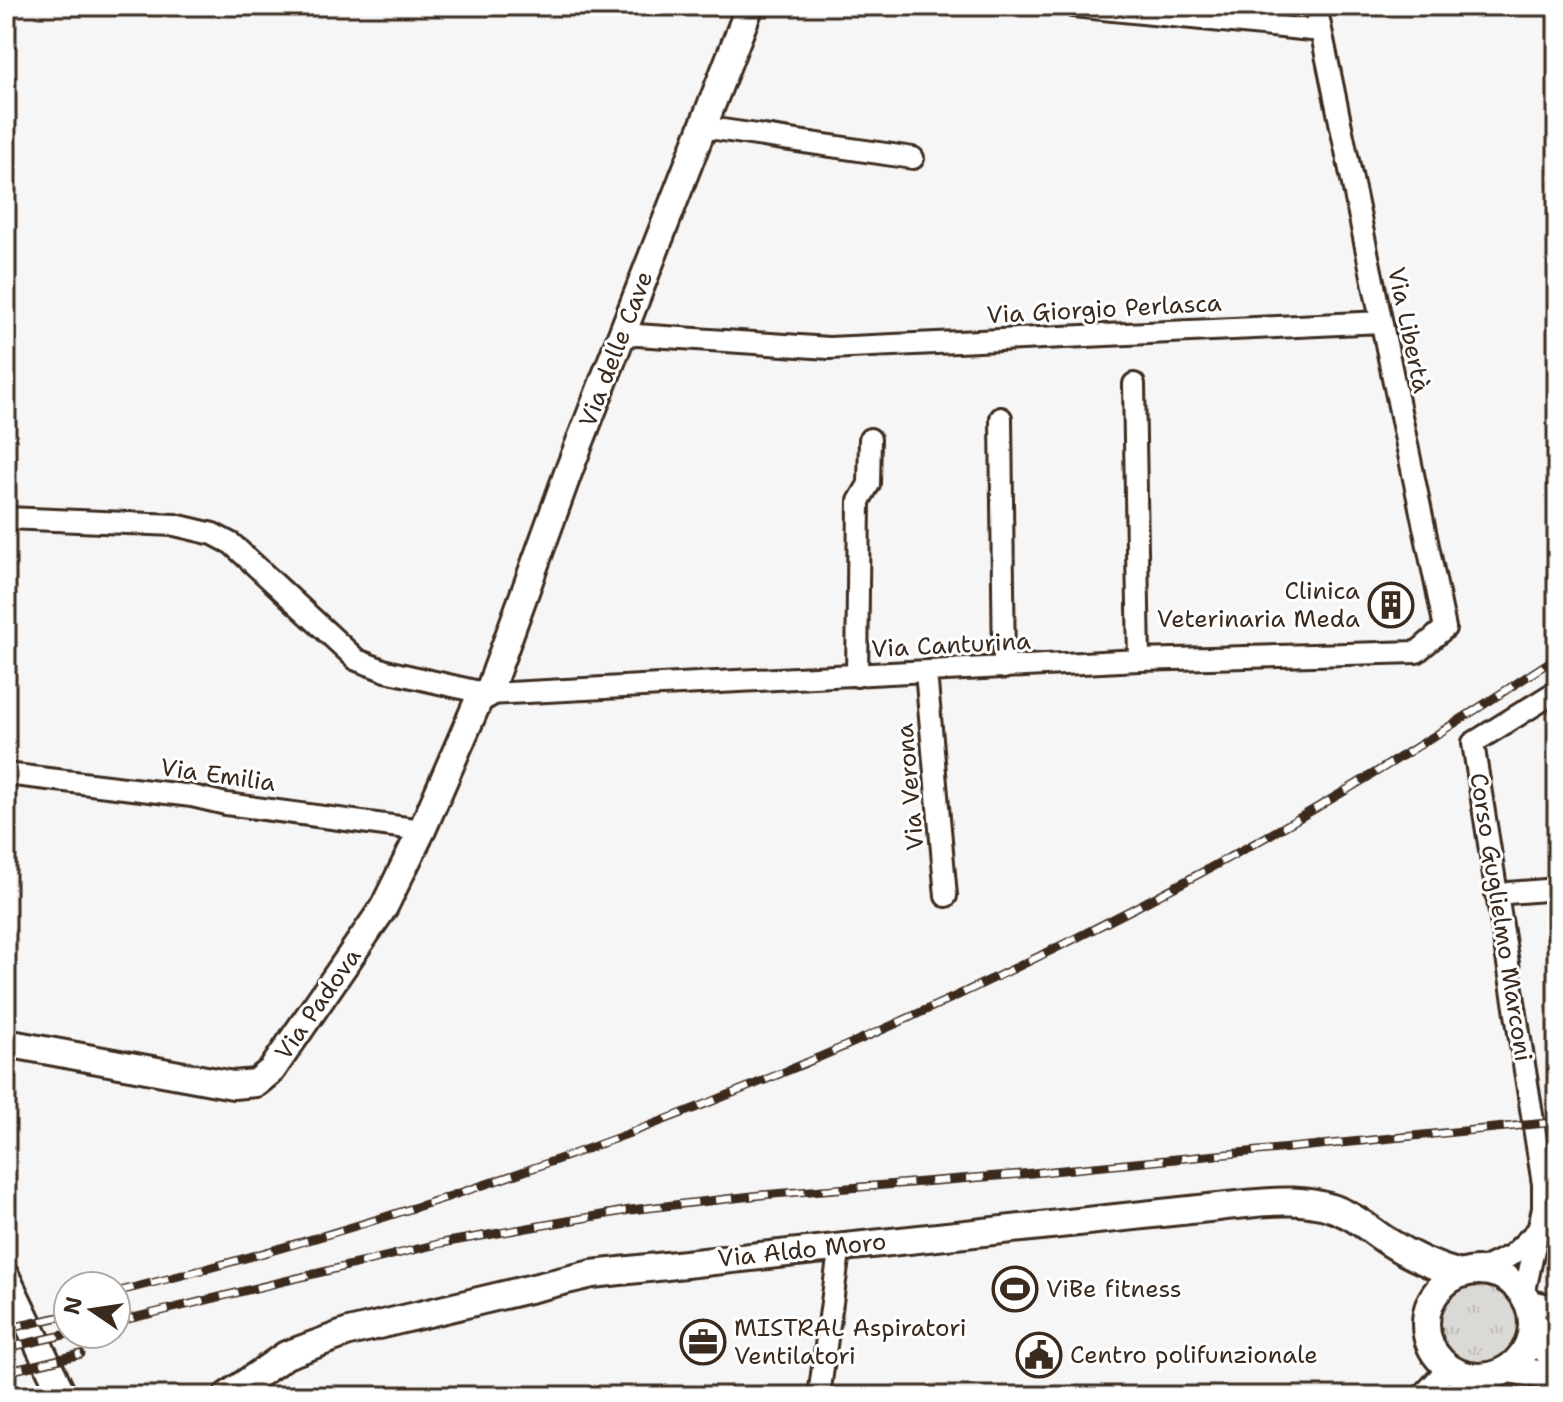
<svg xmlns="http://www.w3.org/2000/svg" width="1563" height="1402" viewBox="0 0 1563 1402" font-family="'Shantell Sans',sans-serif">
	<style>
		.grass { fill: url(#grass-tufts); stroke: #8b827a; stroke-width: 2 }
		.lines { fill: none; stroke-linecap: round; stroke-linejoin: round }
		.minor-casing { stroke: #3b2a1e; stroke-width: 26 }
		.tertiary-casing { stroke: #3b2a1e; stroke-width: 32 }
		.minor { stroke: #fff; stroke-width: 20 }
		.tertiary { stroke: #fff; stroke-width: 26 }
		.rail-casing { stroke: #3b2a1e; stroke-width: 9 }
		.rail { stroke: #fff; stroke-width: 6; stroke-dasharray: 18; stroke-linecap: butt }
		.labels { text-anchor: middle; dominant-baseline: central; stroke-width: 6; stroke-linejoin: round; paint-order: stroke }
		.street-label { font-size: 24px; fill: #3b2a1e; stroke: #fff }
		.poi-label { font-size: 24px; fill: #3b2a1e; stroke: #fff; text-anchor: start }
	</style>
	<defs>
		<pattern id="grass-tufts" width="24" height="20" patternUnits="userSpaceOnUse" patternTransform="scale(2)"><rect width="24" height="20" fill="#dbd9d6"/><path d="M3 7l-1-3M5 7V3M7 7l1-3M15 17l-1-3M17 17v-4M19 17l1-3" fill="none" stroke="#bdbab7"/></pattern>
	</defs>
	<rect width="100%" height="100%" fill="#f7f6f6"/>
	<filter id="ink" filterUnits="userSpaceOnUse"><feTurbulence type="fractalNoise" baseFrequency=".0125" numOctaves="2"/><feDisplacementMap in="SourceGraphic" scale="16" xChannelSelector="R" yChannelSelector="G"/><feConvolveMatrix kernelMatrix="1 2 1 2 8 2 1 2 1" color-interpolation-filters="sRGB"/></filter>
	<g filter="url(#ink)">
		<path class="grass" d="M1435 1322a42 42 0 1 1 84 0a42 42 0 1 1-84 0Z"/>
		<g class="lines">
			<g class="minor-casing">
				<path id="minor" d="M 1073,6 L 1321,31
					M 702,127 L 913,158
					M 622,334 L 829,348 L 1381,322
					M 1134,384 L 1139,660
					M 1001,418 L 1004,668
					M 6,518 L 175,525 L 213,534 L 232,544 L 357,660 L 386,671 L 488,694 L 1139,660 L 1417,652 L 1445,628 L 1316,6
					M 926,672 L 946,896
					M 857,676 L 859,501 L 869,484 L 870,439
					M 6,774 L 192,796 L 226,804 L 422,830
					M 1496,894 L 1557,889
					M 1480,1270 L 1512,1255 L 1536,1232
					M 1524,1295 L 1543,1208 L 1543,1184 L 1473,743 L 1557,691
					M 1527,1300 L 1557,1307
					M 1531,1334 L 1557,1323
					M 819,1396 L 840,1245
					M 1422,1396 L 1448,1368"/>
			</g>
			<g class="tertiary-casing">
				<path id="tertiary" d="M 6,1043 L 233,1085 L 256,1083 L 272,1070 L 384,907 L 422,830 L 479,699 L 488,694 L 569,470 L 750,6
					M1426 1324a53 53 0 1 1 106 0a53 53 0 1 1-106 0Z
					M 6,1277 L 63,1396
					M 1531,1334 L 1557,1361
					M 1508,1369 L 1557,1377
					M 227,1396 L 286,1355 L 349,1332 L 592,1274 L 1218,1207 C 1260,1203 1307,1194 1346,1214 C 1361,1221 1374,1233 1387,1241 C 1410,1256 1434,1267 1460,1274"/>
			</g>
			<use href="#minor" class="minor"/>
			<use href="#tertiary" class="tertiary"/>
			<g class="rail-casing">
				<path id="rail" d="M 116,1292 C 518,1193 905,1040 1266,837 C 1365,781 1461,720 1557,657
					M 116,1322 L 442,1243 L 630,1210 L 761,1195 L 1022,1174 L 1557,1122
					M 6,1329 L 68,1315
					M 6,1348 L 68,1334
					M 6,1372 L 81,1354"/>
			</g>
			<use href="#rail" class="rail"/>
		</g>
	</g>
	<defs>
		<g id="building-ring" transform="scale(2.3)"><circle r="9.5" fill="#fff" stroke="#3b2a1e" stroke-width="1.5"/><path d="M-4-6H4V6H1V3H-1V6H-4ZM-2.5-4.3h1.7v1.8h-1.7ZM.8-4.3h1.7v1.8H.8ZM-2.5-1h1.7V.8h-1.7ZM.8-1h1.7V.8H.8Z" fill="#3b2a1e"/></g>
		<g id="stadium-ring" transform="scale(2.3)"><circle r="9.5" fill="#fff" stroke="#3b2a1e" stroke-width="1.5"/><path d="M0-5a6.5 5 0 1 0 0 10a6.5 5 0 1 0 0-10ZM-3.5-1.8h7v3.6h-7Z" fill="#3b2a1e"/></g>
		<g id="office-ring" transform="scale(2.3)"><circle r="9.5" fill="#fff" stroke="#3b2a1e" stroke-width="1.5"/><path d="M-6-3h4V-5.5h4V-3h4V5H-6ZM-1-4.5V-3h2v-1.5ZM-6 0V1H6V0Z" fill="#3b2a1e"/></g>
		<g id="civic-ring" transform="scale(2.3)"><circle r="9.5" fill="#fff" stroke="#3b2a1e" stroke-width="1.5"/><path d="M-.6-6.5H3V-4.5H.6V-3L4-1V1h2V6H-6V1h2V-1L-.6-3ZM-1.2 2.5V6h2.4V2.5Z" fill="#3b2a1e"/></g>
	</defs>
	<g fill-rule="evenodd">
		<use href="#building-ring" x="1391" y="605"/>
		<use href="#stadium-ring" x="1015" y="1289"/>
		<use href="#office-ring" x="703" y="1342"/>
		<use href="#civic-ring" x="1039" y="1355"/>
	</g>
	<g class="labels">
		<g class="street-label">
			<text transform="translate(1104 309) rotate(-3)">Via Giorgio Perlasca</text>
			<text transform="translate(1409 330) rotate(78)">Via Libertà</text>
			<text transform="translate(616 349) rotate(-69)">Via delle Cave</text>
			<text transform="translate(951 645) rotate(-3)">Via Canturina</text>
			<text transform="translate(218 775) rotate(8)">Via Emilia</text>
			<text transform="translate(910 787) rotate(-95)">Via Verona</text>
			<text transform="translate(1501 917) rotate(81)">Corso Guglielmo Marconi</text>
			<text transform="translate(318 1004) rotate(-55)">Via Padova</text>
			<text transform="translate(802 1250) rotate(-6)">Via Aldo Moro</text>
		</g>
		<g class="poi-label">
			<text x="1360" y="591" text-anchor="end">Clinica<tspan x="1360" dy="28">Veterinaria Meda</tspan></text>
			<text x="1046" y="1289">ViBe fitness</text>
			<text x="734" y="1328">MISTRAL Aspiratori<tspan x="734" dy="28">Ventilatori</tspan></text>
			<text x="1070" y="1355">Centro polifunzionale</text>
		</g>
	</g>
	<rect width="1563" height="1402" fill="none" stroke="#fff" stroke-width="32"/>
	<rect x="16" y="16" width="1531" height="1370" fill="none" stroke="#3b2a1e" stroke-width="3" filter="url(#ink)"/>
	<g transform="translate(92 1310) rotate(283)"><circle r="38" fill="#ffffff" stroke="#b1aaa5" stroke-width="2"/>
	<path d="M0-6L14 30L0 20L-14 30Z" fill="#3b2a1e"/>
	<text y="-12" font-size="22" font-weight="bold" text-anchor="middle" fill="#3b2a1e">N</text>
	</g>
</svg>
